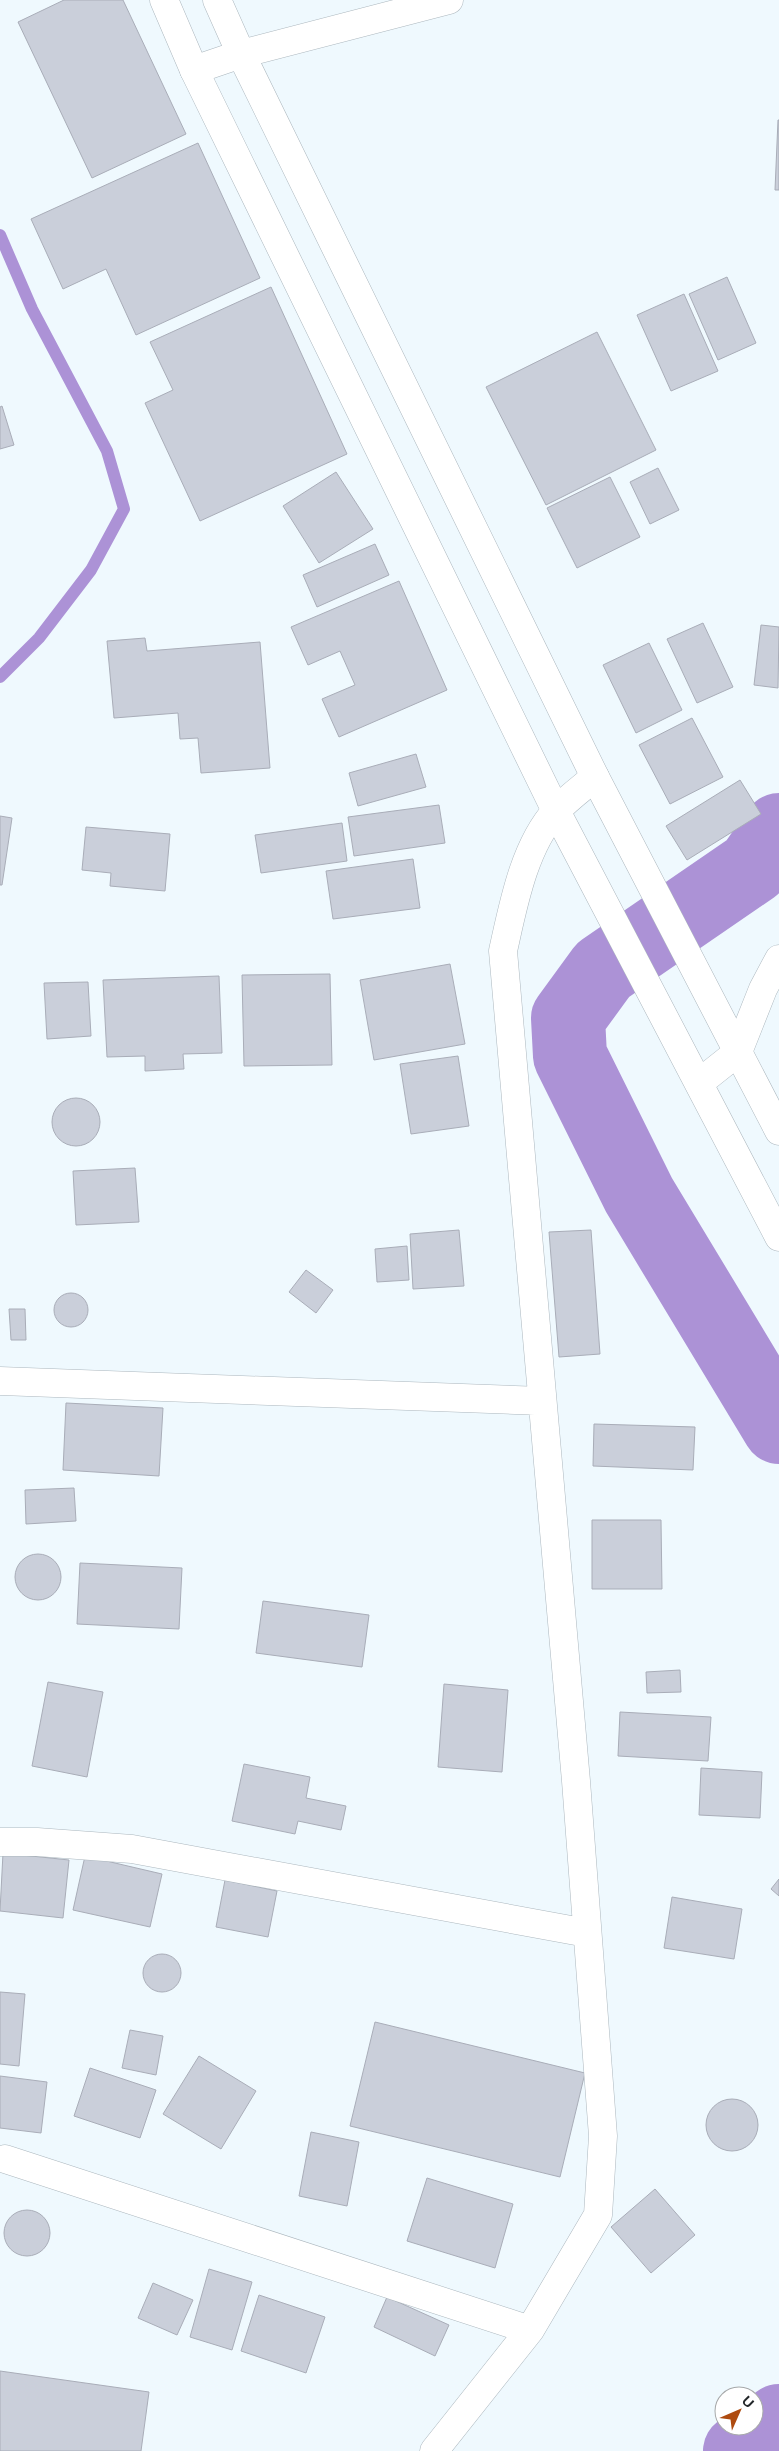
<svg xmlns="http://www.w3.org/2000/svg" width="779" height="2451" viewBox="0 0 779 2451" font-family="Arial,sans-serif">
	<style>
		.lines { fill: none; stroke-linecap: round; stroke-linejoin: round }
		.stream { stroke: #ac92d6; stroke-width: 12 }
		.river { stroke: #ac92d6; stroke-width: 74 }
		.building { fill: #cacfda; stroke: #a9adb8 }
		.minor-casing { stroke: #acb7be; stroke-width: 29 }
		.highway-casing { stroke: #acb7be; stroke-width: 29 }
		.minor { stroke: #fff; stroke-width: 28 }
		.highway { stroke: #fff; stroke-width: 28 }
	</style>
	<rect width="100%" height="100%" fill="#eff9fe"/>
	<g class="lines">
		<path class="stream" d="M 0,235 L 32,309 L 107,451 L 124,509 L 91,570 L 39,638 L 0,677"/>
		<path class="river" d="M 779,830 L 753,867 L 603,970 L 568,1018 L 570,1056 L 639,1195 L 779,1427
			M 740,2451 L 779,2421"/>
	</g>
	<path class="building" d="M 64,0 L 123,0 L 186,134 L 92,178 L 18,22 Z
		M 778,120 L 779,120 L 779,190 L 775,190 Z
		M 198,143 L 260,278 L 136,335 L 106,269 L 63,289 L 31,219 Z
		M 727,277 L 756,343 L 718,360 L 689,294 Z
		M 271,287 L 347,454 L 200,521 L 145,403 L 173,390 L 150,342 Z
		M 684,294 L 718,371 L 671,391 L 637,315 Z
		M 597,332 L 656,450 L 546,505 L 486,387 Z
		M 2,406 L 14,445 L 0,449 L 0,407 Z
		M 658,468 L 679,510 L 650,524 L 630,482 Z
		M 336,472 L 373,529 L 319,563 L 283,506 Z
		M 610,477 L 640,537 L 577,568 L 547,508 Z
		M 375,544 L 389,575 L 317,607 L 303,575 Z
		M 399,581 L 447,690 L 339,737 L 322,699 L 355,685 L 340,651 L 308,665 L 291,627 Z
		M 703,623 L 733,687 L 697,703 L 667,639 Z
		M 761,625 L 779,627 L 778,688 L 754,685 Z
		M 145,638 L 147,651 L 260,642 L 270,768 L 201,773 L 198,738 L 180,739 L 178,713 L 114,718 L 107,641 Z
		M 649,643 L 682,710 L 636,733 L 603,665 Z
		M 692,718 L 723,777 L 670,804 L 639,745 Z
		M 416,754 L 426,787 L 358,806 L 349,773 Z
		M 740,780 L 761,814 L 687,860 L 666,826 Z
		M 439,805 L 445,843 L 354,856 L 348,817 Z
		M 0,816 L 12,818 L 2,885 L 0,885 Z
		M 342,823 L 347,861 L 261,873 L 255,835 Z
		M 86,827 L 170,834 L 165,891 L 110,886 L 111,873 L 82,870 Z
		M 413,859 L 420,908 L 333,919 L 326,871 Z
		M 450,964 L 465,1044 L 374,1060 L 360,980 Z
		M 330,974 L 332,1065 L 244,1066 L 242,975 Z
		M 219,976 L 222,1053 L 183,1054 L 184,1069 L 145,1071 L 145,1056 L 107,1057 L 103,980 Z
		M 88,982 L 91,1036 L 47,1039 L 44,983 Z
		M 458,1056 L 469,1126 L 411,1134 L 400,1064 Z
		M52 1122a24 24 0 1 1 48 0a24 24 0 1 1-48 0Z
		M 135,1168 L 139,1222 L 76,1225 L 73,1171 Z
		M 459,1230 L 464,1286 L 413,1289 L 410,1234 Z
		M 591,1230 L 600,1354 L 559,1357 L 549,1232 Z
		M 407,1246 L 409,1280 L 377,1282 L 375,1249 Z
		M 306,1270 L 333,1290 L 316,1313 L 289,1292 Z
		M54 1310a17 17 0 1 1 34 0a17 17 0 1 1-34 0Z
		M 9,1309 L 25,1309 L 26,1340 L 11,1340 Z
		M 66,1403 L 163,1408 L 159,1476 L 63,1470 Z
		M 594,1424 L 695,1427 L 693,1470 L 593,1466 Z
		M 74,1488 L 76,1521 L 26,1524 L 25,1490 Z
		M 592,1520 L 661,1520 L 662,1589 L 592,1589 Z
		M15 1577a23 23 0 1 1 46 0a23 23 0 1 1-46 0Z
		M 80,1563 L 182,1568 L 179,1629 L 77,1624 Z
		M 263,1601 L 369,1615 L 362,1667 L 256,1653 Z
		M 680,1670 L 681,1692 L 647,1693 L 646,1672 Z
		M 48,1682 L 103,1692 L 87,1777 L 32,1766 Z
		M 444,1684 L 508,1690 L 502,1772 L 438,1767 Z
		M 620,1712 L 711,1717 L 708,1761 L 618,1756 Z
		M 244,1764 L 310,1777 L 306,1798 L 346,1806 L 341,1830 L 298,1821 L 295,1834 L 232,1821 Z
		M 701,1768 L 762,1772 L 760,1818 L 699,1815 Z
		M 3,1853 L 69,1860 L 63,1918 L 0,1911 Z
		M 85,1856 L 162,1874 L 150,1927 L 73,1910 Z
		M 779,1879 L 779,1896 L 771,1889 Z
		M 225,1880 L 277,1891 L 268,1937 L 216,1927 Z
		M 672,1897 L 742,1909 L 734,1959 L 664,1948 Z
		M143 1973a19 19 0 1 1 38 0a19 19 0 1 1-38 0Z
		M 0,1992 L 25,1994 L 19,2066 L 0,2064 Z
		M 375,2022 L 585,2073 L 560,2177 L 350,2126 Z
		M 130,2030 L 163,2036 L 156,2075 L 122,2068 Z
		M 199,2056 L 256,2091 L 221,2149 L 163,2114 Z
		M 90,2068 L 156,2090 L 140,2138 L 74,2116 Z
		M 0,2076 L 47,2082 L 41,2133 L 0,2128 Z
		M706 2125a26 26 0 1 1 52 0a26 26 0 1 1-52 0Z
		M 311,2132 L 359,2142 L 347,2206 L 299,2196 Z
		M 427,2178 L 513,2204 L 495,2268 L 407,2241 Z
		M 655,2189 L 695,2235 L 651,2273 L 611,2227 Z
		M4 2233a23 23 0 1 1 46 0a23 23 0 1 1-46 0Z
		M 209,2269 L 252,2282 L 232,2350 L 190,2337 Z
		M 153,2283 L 193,2300 L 177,2335 L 138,2318 Z
		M 259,2295 L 325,2317 L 306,2373 L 241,2351 Z
		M 387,2297 L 449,2325 L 435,2356 L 374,2327 Z
		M 0,2371 L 149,2392 L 141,2451 L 0,2451 Z"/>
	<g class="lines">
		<g class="minor-casing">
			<path id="minor" d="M 194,70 L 241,54 L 449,0
				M 699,1083 L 738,1052 L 763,989 L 779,959
				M 0,1381 L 542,1401
				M 0,1842 L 37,1842 L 132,1849 L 587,1933
				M 5,2159 L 530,2330
				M 434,2451 L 530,2330 L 598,2215 L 603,2136 L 576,1781 L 503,951 C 513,906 524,846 556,811 C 567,799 582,788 595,777"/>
		</g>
		<g class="highway-casing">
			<path id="highway" d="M 164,0 L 194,70 L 556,811 L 779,1237
				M 217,0 L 241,54 L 595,777 L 779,1131"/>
		</g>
		<use href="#minor" class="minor"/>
		<use href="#highway" class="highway"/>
	</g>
	<g transform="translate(739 2411) rotate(45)"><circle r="24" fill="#ffffff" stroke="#a7a9aa"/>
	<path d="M0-4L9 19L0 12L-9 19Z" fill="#ae4b10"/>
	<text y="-8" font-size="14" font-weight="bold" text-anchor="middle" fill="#23272a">U</text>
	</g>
</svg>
